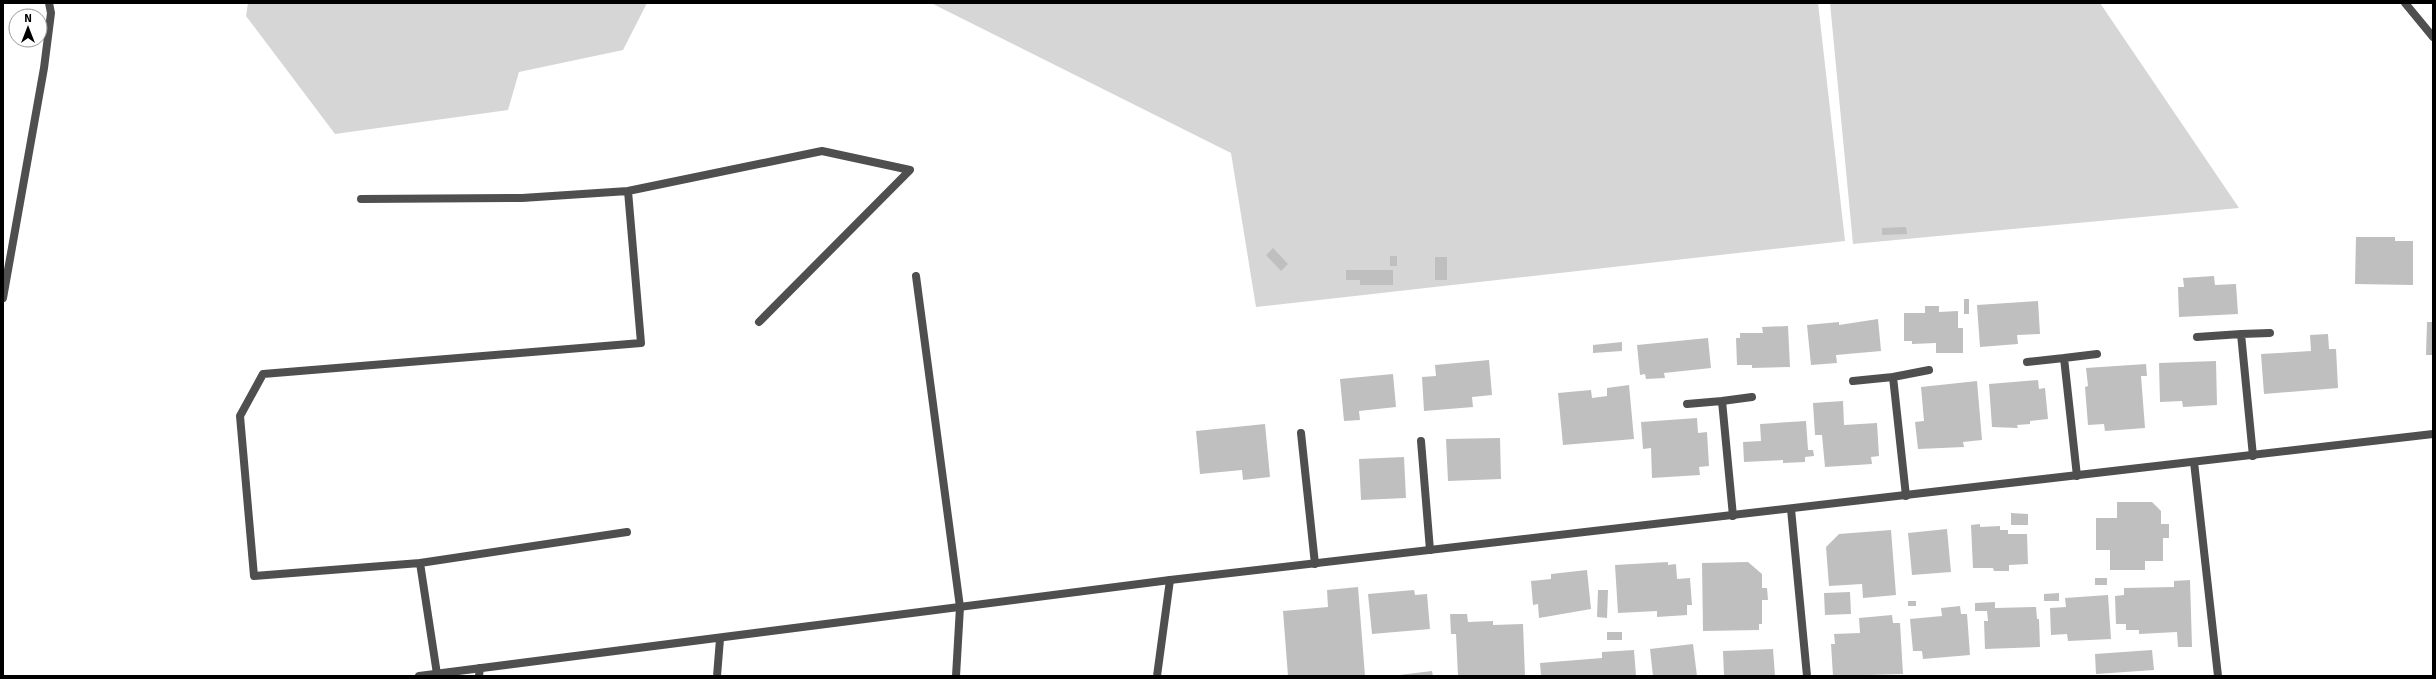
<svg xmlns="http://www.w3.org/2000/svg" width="2436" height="679" font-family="Signika,sans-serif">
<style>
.green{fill:#d6d6d6}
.building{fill:#bfbfbf}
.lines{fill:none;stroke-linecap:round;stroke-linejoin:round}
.service{stroke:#4f4f4f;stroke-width:8}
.minor{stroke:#4f4f4f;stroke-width:8}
.tertiary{stroke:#4f4f4f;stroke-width:8}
</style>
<rect width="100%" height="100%" fill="#fff"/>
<path class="green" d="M248,3H647L623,50L519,72L508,110L335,134L246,16Z
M931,3H1818L1845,241L1256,307L1231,153Z
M1830,3H2100L2239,208L1853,244Z"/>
<path class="building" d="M1906,227L1907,234L1882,235V228Z
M2356,237H2395V241H2413V285L2355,284Z
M1273,248L1288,264L1281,271L1266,255Z
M1390,256H1397V266H1390Z
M1435,257H1447V280H1435Z
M1346,270H1393V285H1360V280H1346Z
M2214,276L2215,285L2236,284L2238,314L2179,317L2178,287H2184L2183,278Z
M1964,299H1969V314H1964Z
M2038,301L2040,334L2017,335L2018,344L1980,347L1977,305Z
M1925,306H1939V312L1958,311V328H1963V353H1936V343L1912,344V341H1904V313H1925Z
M1878,319L1881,351L1836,355L1837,363L1811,365L1807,325L1839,322V325Z
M2427,322H2433V355H2426Z
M1788,326L1790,367L1752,368V365H1737L1736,338H1740V333H1763L1762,327Z
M2328,334L2329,349H2336L2338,388L2264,394L2261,354L2311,351L2310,335Z
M1708,338L1711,368L1664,373L1665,378L1646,379L1645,374L1640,375L1637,345Z
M1622,342V351L1593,353V345Z
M1489,360L1492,395L1472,397L1473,407L1424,411L1422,377L1436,376L1435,365Z
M2216,361L2217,405L2183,407L2182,401L2160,402L2159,363Z
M2146,364L2147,376H2141L2145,428L2105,431L2104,424L2088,425L2085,387L2088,386L2086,368Z
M1393,374L1396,407L1359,411L1360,420L1344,421L1340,379Z
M2038,380L2039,389L2045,388L2048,419L2030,421V424L2017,425L2018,428L1992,427L1989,384Z
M1977,381L1982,440L1963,442L1964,447L1918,449L1915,422L1924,421L1921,387Z
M1629,385L1634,439L1563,445L1558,393L1591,390L1592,398L1607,396V388Z
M1843,401L1844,425L1877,423L1879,456L1871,457L1872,464L1825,467L1822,435H1815L1813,403Z
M1697,418L1698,433L1707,432L1709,466L1699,467L1700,475L1652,478L1651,448L1643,449L1641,422Z
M1806,421L1808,450H1813L1814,456L1805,457V462L1783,463V460L1744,462L1743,442L1761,441L1760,424Z
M1265,424L1270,477L1243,480L1242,470L1200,474L1196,431Z
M1500,438L1501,479L1448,481L1446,439Z
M1404,457L1406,498L1361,500L1359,459Z
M2117,502H2152L2161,511V524H2169V538H2163V561H2145V570H2110V550H2096V518H2117Z
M2011,513L2028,514V525H2011Z
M1980,524V527L2000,526V530H2008V534H2027L2028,564L2009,565V571H1994L1993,568H1973L1971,525Z
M1947,529L1951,572L1912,575L1908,533Z
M1891,530L1896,595L1863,598L1862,584L1829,586L1826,547L1839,534Z
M1668,562V565L1676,564L1677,579L1690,578L1692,605H1687V615L1657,617V611L1618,613L1615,565Z
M1748,562L1762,574V588H1767L1768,600H1762V624H1759V630L1703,631L1702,563Z
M1587,570L1591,609L1539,618L1538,604L1533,605L1531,581L1551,579V574Z
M2095,578H2107V585H2095Z
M2190,580L2192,647H2178L2177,632L2139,634V630H2126V624H2116L2115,596L2124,595V588L2174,587V581Z
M1358,587L1365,676H1288L1283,611L1328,607L1327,590Z
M1414,590L1415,595L1427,594L1430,629L1372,634L1368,594Z
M1598,590H1608L1607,618L1597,617Z
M1850,592L1851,614L1825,615L1824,593Z
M2059,593V601H2044V594Z
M2108,595L2111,639L2068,641L2067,634L2051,635L2050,608L2066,607L2065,598Z
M1908,601H1916V606H1908Z
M1995,602V608L2036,607L2037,619H2039L2040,647L1985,649L1984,621H1988L1987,611H1975V603Z
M1960,606L1961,614H1967L1970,655L1923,659L1922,651H1913L1910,619L1942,616L1941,608Z
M1450,614H1467L1468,622L1493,621V625L1523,624L1525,676H1458L1456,634H1451Z
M1892,615L1893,623H1900L1903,674L1833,676L1831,644H1835L1834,634L1860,633L1859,618Z
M1607,632H1622V640H1607Z
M1693,644L1697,676H1653L1650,649Z
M1773,649L1775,676H1724L1723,651Z
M1634,650L1636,676H1541L1540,663L1602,658V652Z
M2152,650L2154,670L2096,674L2095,654Z
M1432,671L1433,676H1399V675Z"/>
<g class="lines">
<path class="service" d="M2241,334L2270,333
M2197,337L2241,334L2253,456
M2027,362L2064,358
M1853,381L1893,377
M1687,404L1722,401
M1301,433L1315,564
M1421,441L1430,550
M2077,476L2064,358L2097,354
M1906,496L1893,377L1929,370
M1733,516L1722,401L1752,397"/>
<path class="minor" d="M2405,3L2433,37
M361,199L522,198L628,191L822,151L910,170L759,322
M916,276L960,607L956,676
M2194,462L2218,676
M1791,509L1807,676
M420,563L627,532
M437,674L420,563L254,576L240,416L263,374L641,343L628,191
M479,676L480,668
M717,676L720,639
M1157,676L1170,580"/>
<path class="tertiary" d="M3,298L44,68L51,13L49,3
M419,676L1170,580L2433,434"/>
</g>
<rect width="2436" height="679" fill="none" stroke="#000000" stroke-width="8"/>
<g transform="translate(28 28)"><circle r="19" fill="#ffffff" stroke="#999999"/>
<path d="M0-3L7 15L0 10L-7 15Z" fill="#000000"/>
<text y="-6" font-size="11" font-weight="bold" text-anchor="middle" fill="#000000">N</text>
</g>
</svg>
